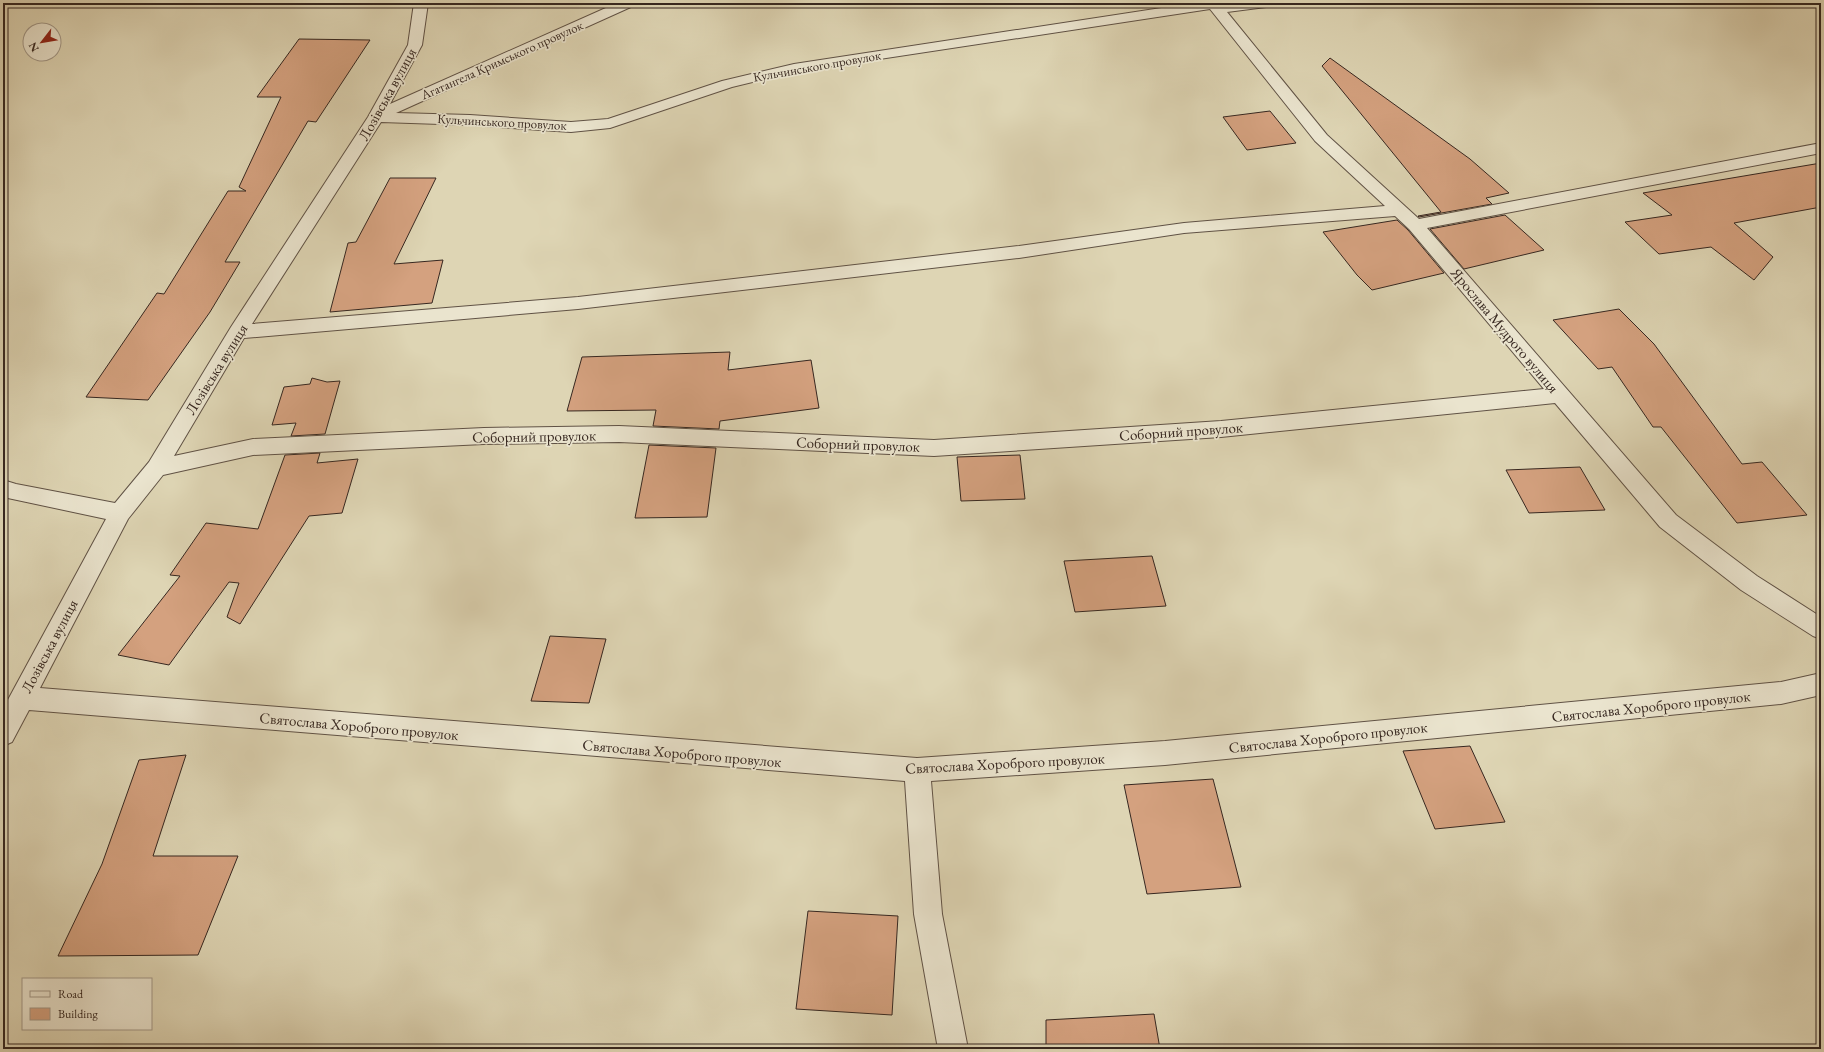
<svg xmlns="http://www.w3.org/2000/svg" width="1824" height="1052" font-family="'EB Garamond',serif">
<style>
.building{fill:#d4a17f;stroke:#362720}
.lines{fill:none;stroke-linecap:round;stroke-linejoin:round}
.minor-casing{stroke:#605245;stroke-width:2}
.minor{fill:#eae4ce;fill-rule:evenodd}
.labels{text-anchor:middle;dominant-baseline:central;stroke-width:3.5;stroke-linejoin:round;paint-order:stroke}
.far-street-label{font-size:13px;fill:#362720;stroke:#eae4ce}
.street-label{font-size:15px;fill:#362720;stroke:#eae4ce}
</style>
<rect width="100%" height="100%" fill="#ded5b4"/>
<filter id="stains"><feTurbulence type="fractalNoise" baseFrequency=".005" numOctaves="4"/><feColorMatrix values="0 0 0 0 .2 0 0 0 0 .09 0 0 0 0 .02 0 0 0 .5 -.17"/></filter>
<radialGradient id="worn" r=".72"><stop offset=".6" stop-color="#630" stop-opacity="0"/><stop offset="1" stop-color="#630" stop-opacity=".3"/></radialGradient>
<path class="building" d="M299,39L370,40L316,122L308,121L225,262H240L210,312L148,400L86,397L157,293L164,294L228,191H246L239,187L281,97H257Z
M1330,58L1470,159L1509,193L1486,198L1492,204L1419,217L1418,216L1441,212L1322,66Z
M1270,111L1296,143L1247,150L1223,117Z
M1821,163V207L1734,223L1773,257L1754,280L1711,247L1659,254L1625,222L1672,215L1643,193Z
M390,178H436L394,264L443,260L432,303L330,312L348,243L356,242Z
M1505,215L1544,250L1464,269L1430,229Z
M1397,220L1408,230L1444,273L1372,290L1357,275L1323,232Z
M1619,309L1654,344L1742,464L1762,462L1807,515L1737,523L1661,427H1653L1612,367L1598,369L1553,320Z
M730,352L728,370L811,360L819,408L720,421L719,429L653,426L656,410L567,411L582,357Z
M312,378L327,382L340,381L325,434L291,436L296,423L272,425L284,387L310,384Z
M649,445L716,448L707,517L635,518Z
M320,453L317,463L358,459L342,513L309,516L240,624L227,617L239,583L229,582L169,665L118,655L180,576L170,575L206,523L258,529L285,455Z
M1020,455L1025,499L961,501L957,457Z
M1580,467L1605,510L1529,513L1506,470Z
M1152,556L1166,606L1075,612L1064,561Z
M550,636L606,639L589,703L531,701Z
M1470,746L1505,822L1435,829L1403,751Z
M186,755L153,856H238L198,955L58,956L102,864L139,760Z
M1213,779L1241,887L1147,894L1124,785Z
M808,911L898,916L892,1015L796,1009Z
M1154,1014L1160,1049H1046V1020Z"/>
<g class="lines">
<g class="minor-casing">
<path id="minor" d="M414,3H428L422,45L390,104L617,3H635L633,6L396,113L470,115L571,122L608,119L722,81L794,64L1194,3H1220L1221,5L1273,3L1271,6L1266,7L1227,12L1327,135L1419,219L1821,143V153L1427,228L1676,515L1757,576L1821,617V639L1813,636L1741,590L1660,527L1555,403L1221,437L934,456L619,442L484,444L253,455L163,475L128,519L40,688L917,758L1165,741L1781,682L1821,673V695L1781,704L1165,765L931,781L942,914L968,1049H938L914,914L905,781L29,710L12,742L3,746V709L106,519L3,497V480L16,484L115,503L149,462L231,327L368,117L408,45ZM1210,9L1315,141L1385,206L1184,223L1019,246L578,297L252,324L381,122L470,125L571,132L610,128L732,87L794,72ZM1395,216L1409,229L1544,389L1221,421L934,440L619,426L484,428L253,439L174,456L244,338L578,309L1019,258L1184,233Z"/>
</g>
<use href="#minor" class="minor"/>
</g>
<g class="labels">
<g class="far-street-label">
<text transform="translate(502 60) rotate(-24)">Агатангела Кримського провулок</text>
<text transform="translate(817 66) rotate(-10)">Кульчинського провулок</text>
<text transform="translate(502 122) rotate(3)">Кульчинського провулок</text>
</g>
<g class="street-label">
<text transform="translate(387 94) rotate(-61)">Лозівська вулиця</text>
<text transform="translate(1505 330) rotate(50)">Ярослава Мудрого вулиця</text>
<text transform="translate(216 369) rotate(-58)">Лозівська вулиця</text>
<text transform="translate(1181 431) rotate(-4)">Соборний провулок</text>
<text transform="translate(534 436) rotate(-1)">Соборний провулок</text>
<text transform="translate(858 444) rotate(2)">Соборний провулок</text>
<text transform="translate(49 646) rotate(-62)">Лозівська вулиця</text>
<text transform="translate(1651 706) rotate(-6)">Святослава Хороброго провулок</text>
<text transform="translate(359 726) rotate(5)">Святослава Хороброго провулок</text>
<text transform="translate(1328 737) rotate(-6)">Святослава Хороброго провулок</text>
<text transform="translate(682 753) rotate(5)">Святослава Хороброго провулок</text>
<text transform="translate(1005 763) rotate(-3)">Святослава Хороброго провулок</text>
</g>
</g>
<rect width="1824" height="1052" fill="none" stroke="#ded5b4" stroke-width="16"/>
<rect x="4" y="4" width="1816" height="1044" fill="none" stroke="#362720" stroke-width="2"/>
<rect x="8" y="8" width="1808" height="1036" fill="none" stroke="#362720"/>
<rect x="22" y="978" width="130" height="52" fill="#eae4ce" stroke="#a29888"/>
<rect x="30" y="991" width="20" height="6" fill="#eae4ce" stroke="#a29888"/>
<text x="58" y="998" font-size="12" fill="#362720">Road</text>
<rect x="30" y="1008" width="20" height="12" fill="#d4a17f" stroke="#a29888"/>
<text x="58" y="1018" font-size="12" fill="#362720">Building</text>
<g transform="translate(42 42) rotate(239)"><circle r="19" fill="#eae4ce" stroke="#a29888"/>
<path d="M0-3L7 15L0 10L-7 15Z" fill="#8f2418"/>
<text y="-6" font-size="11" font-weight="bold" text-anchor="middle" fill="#362720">N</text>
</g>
<rect width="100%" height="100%" filter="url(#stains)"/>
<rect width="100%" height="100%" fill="url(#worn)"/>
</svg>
